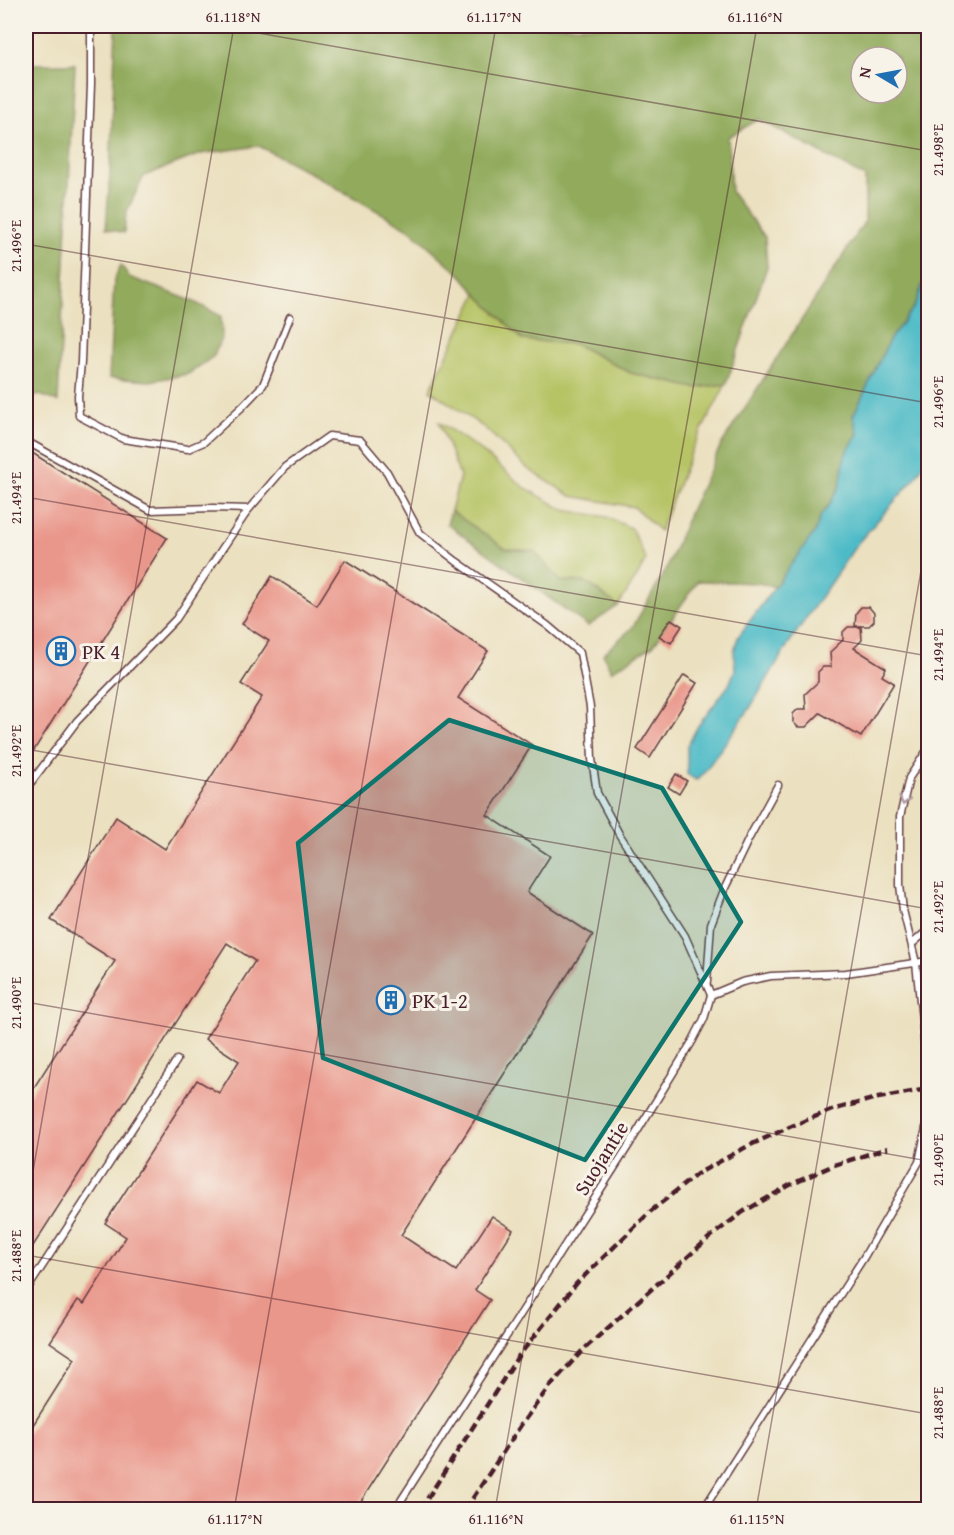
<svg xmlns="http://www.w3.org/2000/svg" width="954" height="1535" font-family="'Gentium Book Plus',serif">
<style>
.green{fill:#b7c466;stroke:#807248;stroke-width:1.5}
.forest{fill:#91aa5b;stroke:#6e6443;stroke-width:1.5;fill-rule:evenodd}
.water{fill:#4ebbc7;stroke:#4c6d79;stroke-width:1.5}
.building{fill:#ea978b}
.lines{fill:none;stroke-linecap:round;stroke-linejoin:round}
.lane-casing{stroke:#623c41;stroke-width:9}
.lane{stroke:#fff;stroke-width:6}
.rail{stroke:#4a1f2b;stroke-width:4.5;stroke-dasharray:9 4.5;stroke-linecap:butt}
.oneway{stroke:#ae9aa0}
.marked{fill:#0f766e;fill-opacity:0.2;stroke:#0f766e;stroke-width:4.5;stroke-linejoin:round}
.ticks{fill:none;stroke:#4a1f2b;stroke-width:1.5;stroke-opacity:0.45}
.labels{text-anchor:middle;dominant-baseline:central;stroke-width:6;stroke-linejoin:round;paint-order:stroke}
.poi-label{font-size:21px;fill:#4a1f2b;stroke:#f7f3e8;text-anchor:start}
.street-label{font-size:21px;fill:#4a1f2b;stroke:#f7f3e8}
.neatline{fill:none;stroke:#4a1f2b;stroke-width:2}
.ticks-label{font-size:15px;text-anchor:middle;fill:#4a1f2b}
</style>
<rect width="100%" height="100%" fill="#f7f3e8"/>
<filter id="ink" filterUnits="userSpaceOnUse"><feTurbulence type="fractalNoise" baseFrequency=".0167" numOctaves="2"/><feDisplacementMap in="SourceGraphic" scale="12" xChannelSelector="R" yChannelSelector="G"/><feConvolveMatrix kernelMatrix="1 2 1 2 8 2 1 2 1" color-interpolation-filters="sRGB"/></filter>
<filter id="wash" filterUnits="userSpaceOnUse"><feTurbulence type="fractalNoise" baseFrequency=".008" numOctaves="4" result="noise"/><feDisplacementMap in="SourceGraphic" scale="24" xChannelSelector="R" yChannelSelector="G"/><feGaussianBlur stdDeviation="1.35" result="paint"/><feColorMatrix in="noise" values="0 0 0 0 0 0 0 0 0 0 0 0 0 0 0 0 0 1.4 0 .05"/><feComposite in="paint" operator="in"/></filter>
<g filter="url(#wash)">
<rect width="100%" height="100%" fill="#ebe0bf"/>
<path class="green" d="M477,294L523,340L575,344L631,373L695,388L726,384L693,447L660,531L634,507L571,496L528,469L486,429L430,390Z
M439,422L479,449L524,487L564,510L607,517L631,528L646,559L638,575L618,606L586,582L560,581L534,551L506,549L451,511L460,476Z"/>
<path class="forest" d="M116,26H911L915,27L928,65V272L914,307L890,339L853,416L858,434L845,455L840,486L829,505L821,515L815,532L776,587L758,583L698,581L653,646L611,671L603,654L632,628L665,572L691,509L721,445L865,221V177L759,119L728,137L731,192L765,237L767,267L726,384L695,388L631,373L575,344L523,340L477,294L461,275L409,229L318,177L259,146L200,154L144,176L126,213L124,233L106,228L110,174ZM861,57H897V93H861Z
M26,64H75L58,402L40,395L26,399Z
M121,265L129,277L192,301L221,316L222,336L214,356L188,374L150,381L109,378L114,280Z
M451,511L506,549L534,551L560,581L586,582L618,606L588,626L447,524Z"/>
<path class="water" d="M928,272V457L915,478L857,544L787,646L750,708L703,774L696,780L687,774V746L698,726L729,685L735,670L734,651L738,637L815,532L821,515L829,505L840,486L845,455L858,434L853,416L890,339L914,307Z"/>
<g id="blocks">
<path class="building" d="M26,449L167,538L26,763Z
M345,560L488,651L458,698L532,745L487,815L550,856L527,892L593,935L401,1235L456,1271L492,1216L513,1230L475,1290L490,1300L356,1509H26V1436L75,1359L50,1342L78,1300L84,1304L126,1237L105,1223L197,1080L219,1093L239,1061L205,1039L255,961L227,943L26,1257V1100L115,961L51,920L116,817L165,849L262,697L241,684L269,641L242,624L272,576L317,605Z
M861,607H869L874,613V621L869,626H855L856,613Z
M671,619L682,626L671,643L659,636Z
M848,627H861L862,640L854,648L886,668L882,676L894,683L861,737L820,713L806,727H798L793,722V714L798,709H806L805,694L818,682V672L823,667H831L830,652L843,640V632Z
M684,675L697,683L650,758L637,749Z
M676,774L687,781L679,794L668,787Z"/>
</g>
</g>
<g filter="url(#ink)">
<use href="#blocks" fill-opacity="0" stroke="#623c41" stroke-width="1.5"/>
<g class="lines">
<g class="lane-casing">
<path id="lane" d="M91,26V84L81,362L78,396L79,416L123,439L188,449L204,442L242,407L263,385L290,317
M26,441L150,510L212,508L249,509
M928,749L909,778L900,817V885L903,910L916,963L928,1077
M26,789L77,721L176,619L222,549L249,509L285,467L329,436L360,440L387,472L420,533L456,561L547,625L580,653L590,707L592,759L597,793L619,834L685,936L711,995
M912,944L928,930
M707,982L711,924L724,890L749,838L778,785
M26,1291L177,1060
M395,1510L629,1145L692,1042L704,1019L711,995L742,982L771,976L846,973L928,961
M703,1510L864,1257L919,1162L926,1128L928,1103"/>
</g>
<use href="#lane" class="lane"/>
<path class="rail" d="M420,1510L517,1358L577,1283L651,1211L697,1174L748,1146L794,1125L832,1110L873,1099L928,1089
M465,1510L523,1422L549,1387L582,1351L710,1237L743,1212L790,1185L834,1165L888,1148"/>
</g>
<defs><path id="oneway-chevron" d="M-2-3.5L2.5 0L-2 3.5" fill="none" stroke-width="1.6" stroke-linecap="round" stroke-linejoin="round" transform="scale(1.5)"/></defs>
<use class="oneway" href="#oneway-chevron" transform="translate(904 801) rotate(103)"/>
</g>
<path class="marked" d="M449,720L662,788L741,922L585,1160L323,1058L298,843Z"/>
<path class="ticks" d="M218,26L928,151M26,244L928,403M26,497L928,656M26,749L928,909M26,1002L928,1161M26,1211L234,26M26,1255L928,1414M26,1507L38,1510M234,1510L496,26M495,1510L757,26M756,1510L928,531"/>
<defs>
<g id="building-ring" transform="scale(1.5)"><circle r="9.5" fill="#f7f3e8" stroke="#1f6fb2" stroke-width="1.5"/><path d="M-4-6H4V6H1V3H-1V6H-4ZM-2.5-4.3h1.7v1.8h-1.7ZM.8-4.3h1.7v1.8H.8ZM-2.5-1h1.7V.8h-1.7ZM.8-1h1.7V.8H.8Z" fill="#1f6fb2"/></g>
</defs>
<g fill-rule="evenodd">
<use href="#building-ring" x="61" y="651"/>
<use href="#building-ring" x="391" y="1000"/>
</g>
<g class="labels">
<g class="poi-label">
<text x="82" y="651">PK 4</text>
<text x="412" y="1000">PK 1-2</text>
</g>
<g class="street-label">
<text transform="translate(601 1158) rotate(-58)">Suojantie</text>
</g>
</g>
<rect width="954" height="1535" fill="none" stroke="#f7f3e8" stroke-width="66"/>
<g transform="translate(879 75) rotate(280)"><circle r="28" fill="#f7f3e8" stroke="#b29e9c" stroke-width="1.5"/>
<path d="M0-4.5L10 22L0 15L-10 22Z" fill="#1f6fb2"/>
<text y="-9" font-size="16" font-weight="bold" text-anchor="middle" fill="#4a1f2b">N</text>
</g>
<rect x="33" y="33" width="888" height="1469" class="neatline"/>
<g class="ticks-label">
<text x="233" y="22">61.118°N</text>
<text x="494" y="22">61.117°N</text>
<text x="755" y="22">61.116°N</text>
<text transform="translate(938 150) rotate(-90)" y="5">21.498°E</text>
<text transform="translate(16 246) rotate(-90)" y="5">21.496°E</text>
<text transform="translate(938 402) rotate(-90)" y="5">21.496°E</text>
<text transform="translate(16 498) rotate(-90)" y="5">21.494°E</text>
<text transform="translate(938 655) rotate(-90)" y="5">21.494°E</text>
<text transform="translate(16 751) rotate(-90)" y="5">21.492°E</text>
<text transform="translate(938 907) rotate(-90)" y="5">21.492°E</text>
<text transform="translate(16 1003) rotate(-90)" y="5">21.490°E</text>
<text transform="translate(938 1160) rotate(-90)" y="5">21.490°E</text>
<text transform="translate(16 1256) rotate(-90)" y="5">21.488°E</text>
<text transform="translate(938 1413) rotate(-90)" y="5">21.488°E</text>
<text x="235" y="1524">61.117°N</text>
<text x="496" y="1524">61.116°N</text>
<text x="757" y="1524">61.115°N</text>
</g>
</svg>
